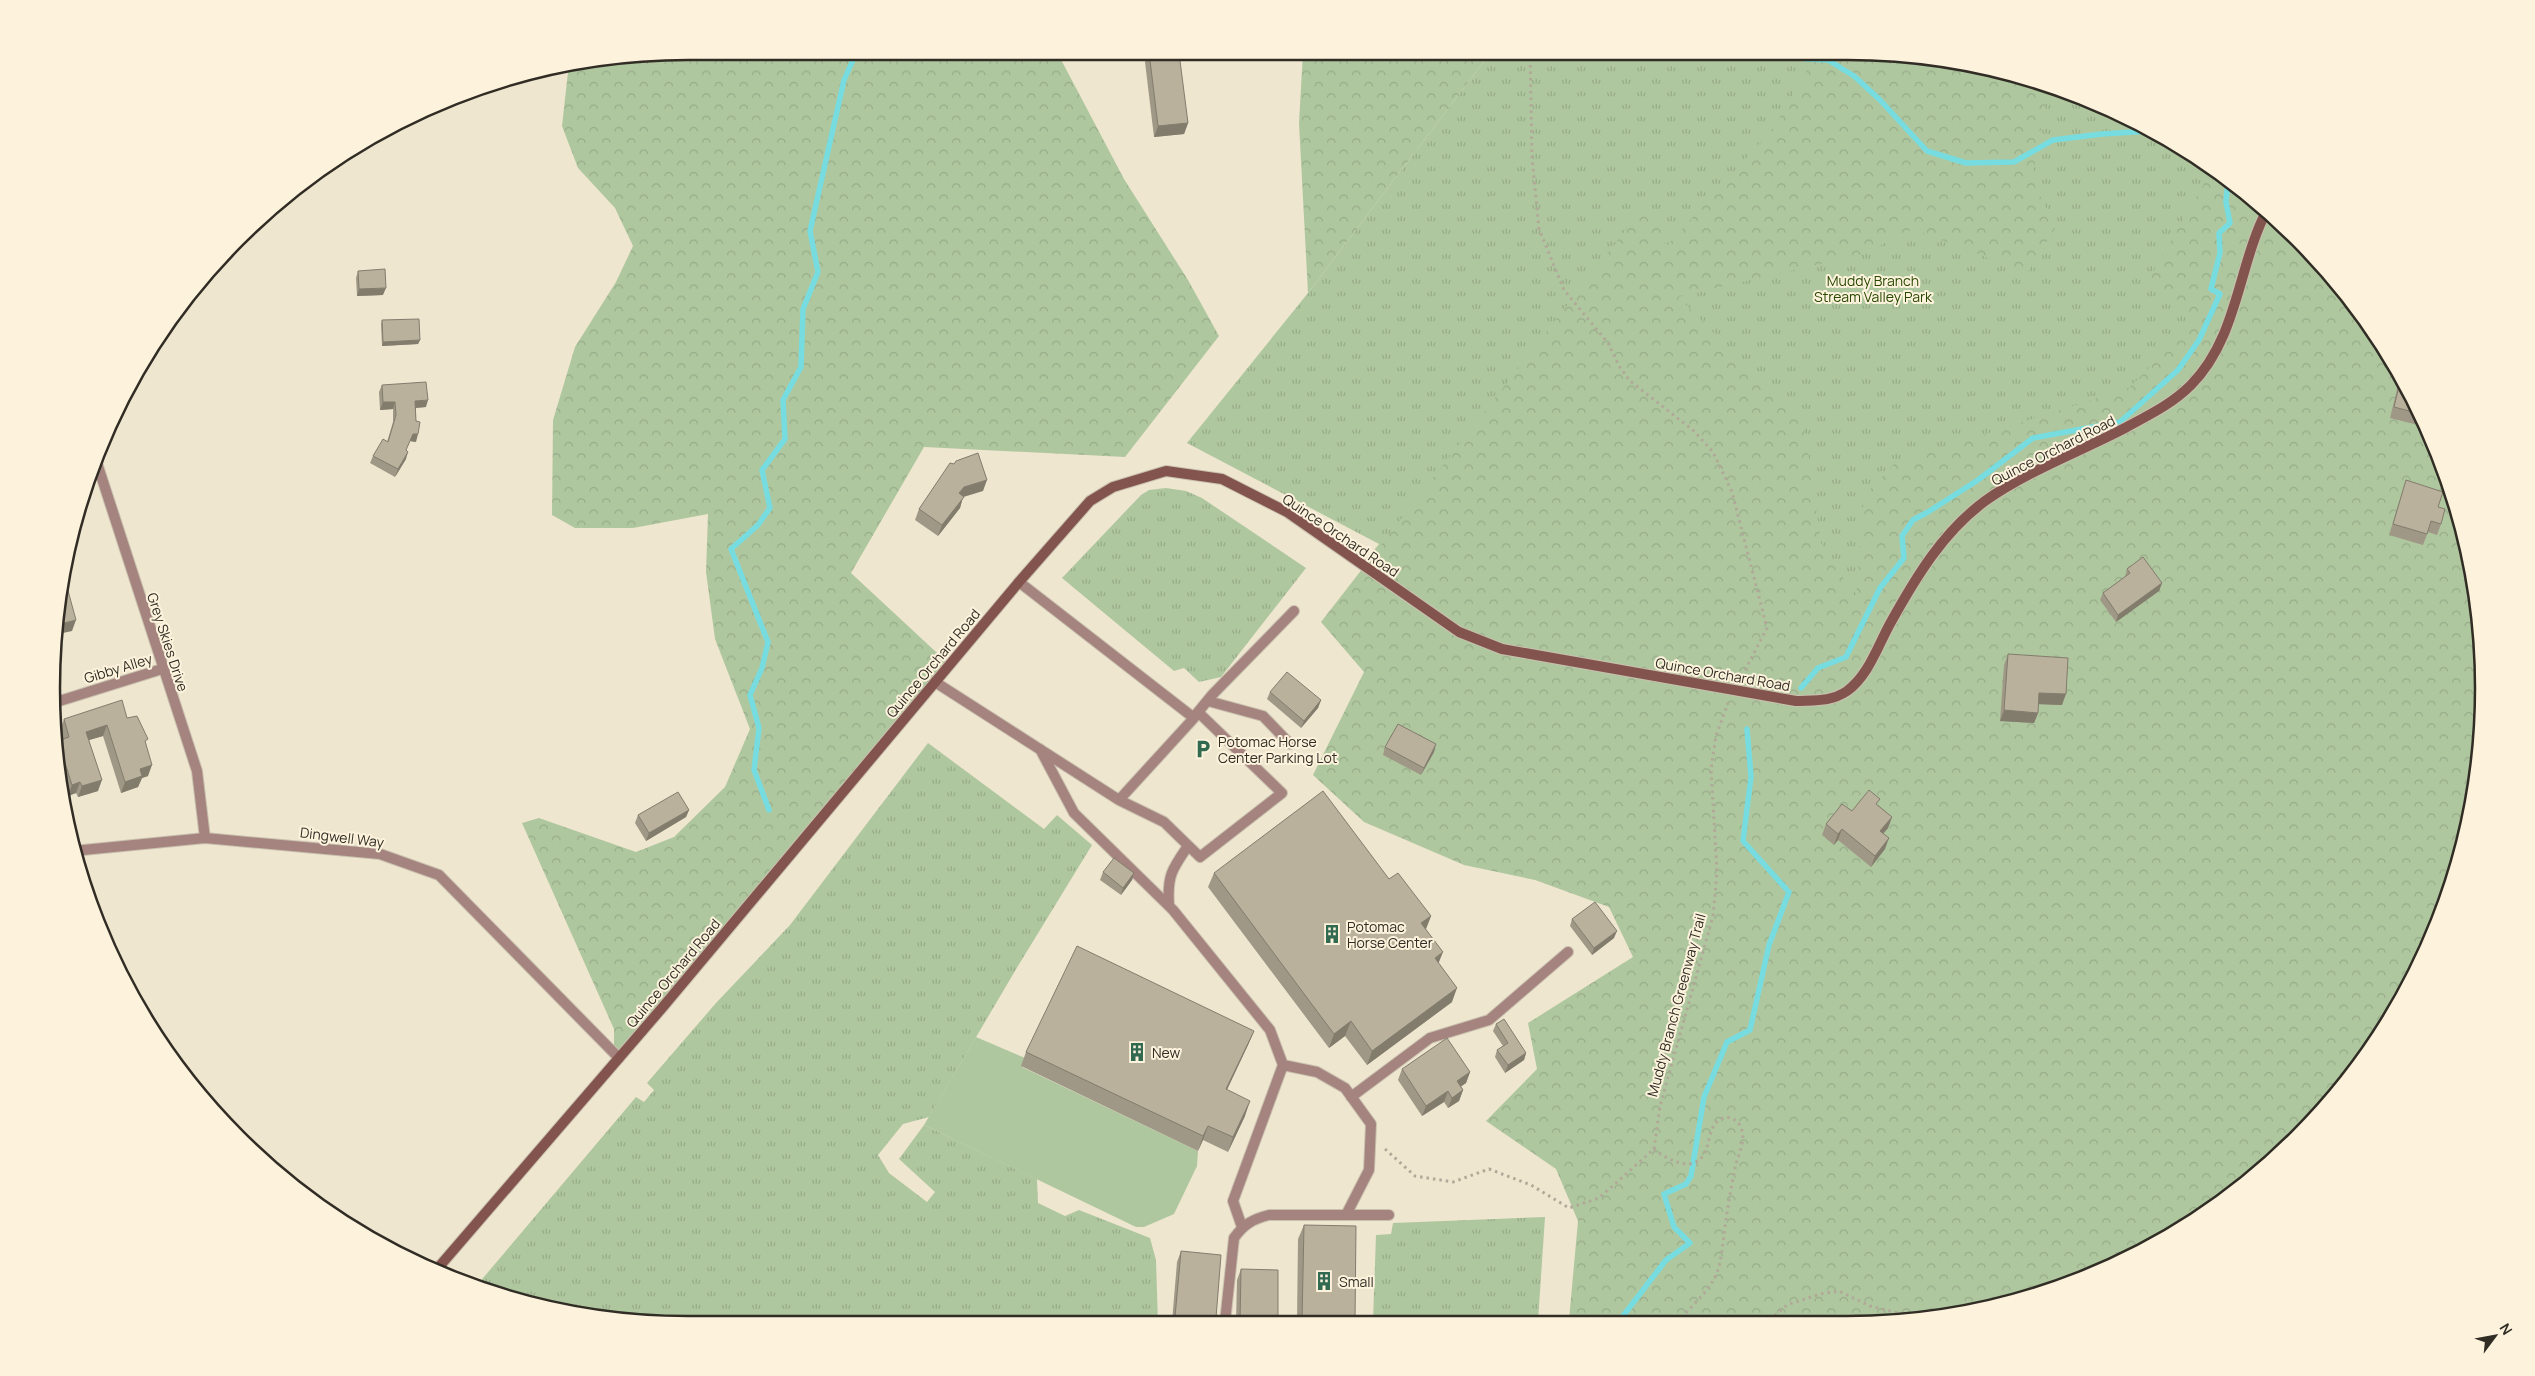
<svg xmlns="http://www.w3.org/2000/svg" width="2535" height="1376" font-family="Manrope,sans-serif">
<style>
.grass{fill:url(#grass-tufts)}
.forest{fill:url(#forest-crowns)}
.pitch{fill:#afc79f}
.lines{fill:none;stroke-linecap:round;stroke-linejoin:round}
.stream{stroke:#77dce0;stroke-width:5.5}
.lane-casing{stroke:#c9c1ae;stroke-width:12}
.street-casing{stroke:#c9c1ae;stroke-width:12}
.secondary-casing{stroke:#c9c1ae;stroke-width:12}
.path{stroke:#b0a998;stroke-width:3;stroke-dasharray:2.5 4;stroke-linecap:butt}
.lane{stroke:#a5837f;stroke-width:10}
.street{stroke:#a5837f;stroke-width:10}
.secondary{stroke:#83544e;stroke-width:10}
.wall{fill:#a09886}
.shaded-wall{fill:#827c6d}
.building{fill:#bab19c;stroke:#827c6d}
.labels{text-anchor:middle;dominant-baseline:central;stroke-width:4;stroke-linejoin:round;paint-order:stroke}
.park-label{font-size:14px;fill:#284802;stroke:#fdf3dd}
.street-label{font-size:14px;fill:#312d25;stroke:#fdf3dd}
.poi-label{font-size:14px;fill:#312d25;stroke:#fdf3dd;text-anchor:start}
.rim{fill:none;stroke:#312d25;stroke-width:2.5}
</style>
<defs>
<pattern id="grass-tufts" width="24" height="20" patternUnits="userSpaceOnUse" patternTransform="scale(1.25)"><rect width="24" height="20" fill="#afc79f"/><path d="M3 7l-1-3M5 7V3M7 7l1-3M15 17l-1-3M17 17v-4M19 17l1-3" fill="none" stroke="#97ab89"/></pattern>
<pattern id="forest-crowns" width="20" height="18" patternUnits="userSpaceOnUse" patternTransform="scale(1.25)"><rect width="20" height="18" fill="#afc79f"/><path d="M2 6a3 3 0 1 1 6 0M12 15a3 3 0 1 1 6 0" fill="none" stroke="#97ab89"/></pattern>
</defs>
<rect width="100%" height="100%" fill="#efe6d0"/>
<path class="grass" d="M1491,52L1888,53L2012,73L2165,136L2262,205L2225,310L1857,670L1417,599L1367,559L1379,544L1187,443L1308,293Z
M1166,488L1186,491L1202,498L1306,568L1221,677L1199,682L1184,668L1174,671L1062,578L1141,495L1149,490Z
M928,743L1044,829L1057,815L1092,845L1015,971L929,1117L903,1124L878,1155L889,1173L927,1202L935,1192L899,1159L924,1125L1037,1179L1038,1203L1065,1216L1079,1210L1150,1238L1156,1260L1158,1322L647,1323L523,1303L478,1284L636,1097L644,1102L654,1090L647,1083L716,1003L790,925Z
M1545,1217L1538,1321H1373L1376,1235L1391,1234L1393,1223Z"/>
<path class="forest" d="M688,51L1057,52L1124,179L1188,280L1219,336L1125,457L924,447L851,573L950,665L614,1064V1029L522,823L539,818L636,852L674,837L725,787L750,729L715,639L706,572L708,514L633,528H575L552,515L553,420L575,347L616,282L633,246L615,208L578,168L562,126L569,63Z
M1303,52H1491L1308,293L1299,123Z
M1817,53H1888L2012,73L2048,88L2032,180L2056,227L2027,273L1913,229L1863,254L1678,297L1804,424L1821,543L1856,598L1864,496L1895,463L2129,388L2193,324L2146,284L2212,170L2267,209L2352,300L2418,406L2462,523L2482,646L2478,771L2450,892L2399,1006L2326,1108L2201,1217L2090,1276L1930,1319L1569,1320L1578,1221L1556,1169L1486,1121L1537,1069L1528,1023L1633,957L1609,907L1535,880L1464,865L1364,822L1313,775L1364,672L1321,622L1642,209L1657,222L1666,247L1774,127Z"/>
<path class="pitch" d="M976,1037L1025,1058L1022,1067L1198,1151L1197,1166L1174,1214L1144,1227H1136L924,1125Z"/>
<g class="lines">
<path class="stream" d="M1794,52L1806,59L1828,60L1854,76L1879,99L1927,151L1966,163L2014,162L2053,140L2102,134L2151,131
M1801,688L1818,668L1846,657L1880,588L1904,558L1902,536L1913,520L1928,512L1978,480L2033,438L2120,422L2178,370L2199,340L2220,294L2211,289L2220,253L2219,233L2230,223L2226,202L2228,181
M769,810L754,770L759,728L750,695L762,668L768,642L731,549L758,525L770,508L762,470L785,439L783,400L801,367L803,309L818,272L810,231L844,80L857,51
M1622,1320L1623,1316L1666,1260L1690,1243L1674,1227L1664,1194L1686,1184L1691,1176L1704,1097L1727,1042L1750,1030L1769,945L1789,892L1743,841L1751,777L1747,729"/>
<g class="lane-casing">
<path id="lane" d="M935,682L1119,800L1194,718L1019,582
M1208,701L1263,716L1290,744
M1194,717L1212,695L1294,611
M1040,749L1074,813L1173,910L1270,1030L1283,1065L1233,1201L1242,1227
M1119,800L1164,822L1200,857L1282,793L1198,712
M1169,905C1167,876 1172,869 1188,846
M1283,1065L1317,1072L1345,1088L1371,1124L1369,1170L1346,1215
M1351,1097L1430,1038L1489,1020L1568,952
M1225,1322L1234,1238C1244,1224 1253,1219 1269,1215H1389"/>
</g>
<g class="street-casing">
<path id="street" d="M95,457L197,771L205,838
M53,703L162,669
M73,851L205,838L380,854L439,875L619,1058"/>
</g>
<g class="secondary-casing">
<path id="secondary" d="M438,1268L662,1008L1019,582L1090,501L1113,487L1166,471L1222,479L1287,512L1459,632L1502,649L1796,701C1814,700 1831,702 1847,691C1869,675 1878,645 1891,622C1916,577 1943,532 1985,501C2027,471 2079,452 2125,428C2149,415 2172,404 2191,385C2238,338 2238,265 2267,210"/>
</g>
<path class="path" d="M1530,52L1532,157L1539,229L1564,290L1608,343L1619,366L1630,381L1694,431L1713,452L1732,492L1767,628L1741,678
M1385,1149L1415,1176L1453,1182L1489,1169L1531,1185L1569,1208L1599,1198L1654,1149
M1654,1149L1660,1106L1713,916L1717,872L1711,769L1716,736L1728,703
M1654,1149C1666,1159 1693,1174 1704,1154C1709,1145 1709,1134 1714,1125C1723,1112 1739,1117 1742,1131C1745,1142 1739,1153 1736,1164C1731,1187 1727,1211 1724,1235C1722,1250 1721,1266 1714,1279C1706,1294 1690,1307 1680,1320
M1770,1320L1787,1305L1820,1294L1839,1291L1870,1306L1923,1319"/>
<use href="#lane" class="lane"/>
<use href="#street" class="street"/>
<use href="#secondary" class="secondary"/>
</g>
<path class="wall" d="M1149,52H1173L1188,123L1184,134L1154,137L1145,62Z
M358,271L383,295L357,296L356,278Z
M382,320L420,340L418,344L382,346L381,324Z
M2400,378L2418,406L2426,427L2390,418L2398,385Z
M382,385L426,407L416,408V442L410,441L406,450V459L395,477L370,463L373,456L387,442L393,422V409L380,410L379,392Z
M2406,480L2438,507L2441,524L2437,535L2428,532L2423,545L2389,535Z
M983,491L963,497L960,508L938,536L915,520L919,509Z
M2127,569L2162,583L2159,591L2116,622L2100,600L2103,593L2125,577Z
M2008,654L2062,705L2038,704V713L2034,723L2000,721L2004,665Z
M1270,692L1321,700L1318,708L1301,728L1267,699Z
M127,718L146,744L148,776L142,778L138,787L121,793L103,736L89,740L98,791L78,797L76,793L68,796L59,767L55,747L58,741L63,739L60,730L64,719Z
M1385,747L1434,752L1421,775L1383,755Z
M1878,805L1892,817L1888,828L1883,834L1885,849L1871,867L1838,840L1834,845L1822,835L1826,824L1852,811Z
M689,810L686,817L646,841L635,823L638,815Z
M1103,872L1134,873L1132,880L1121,895L1100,880Z
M1214,873L1389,879L1431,916L1426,929L1452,1002L1367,1065L1345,1036L1329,1048L1208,887Z
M1572,919L1614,938L1592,955L1570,926Z
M1496,1024L1526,1053L1524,1060L1505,1073L1495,1057L1497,1050L1503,1046L1493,1031Z
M1254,1031L1248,1045L1227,1090L1245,1116L1228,1152L1203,1140L1198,1151L1021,1066L1026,1052Z
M1402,1069L1470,1072L1466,1083L1461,1086L1463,1090L1459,1101L1448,1108L1444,1102L1422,1116L1398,1080Z
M1304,1225L1355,1321H1297L1298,1239Z
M1181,1251L1214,1322H1172L1177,1262Z
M1241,1269L1278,1321L1236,1322L1237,1280Z"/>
<path class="shaded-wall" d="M1188,123L1184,134L1154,137L1158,126Z
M386,288L383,295L357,296L359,289Z
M420,340L418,344L382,346L383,342Z
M428,400L426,407L413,408L415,401Z
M383,402H395L393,409L380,410Z
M413,434H418L416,442L410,441Z
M408,452L406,459L395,477L398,469Z
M987,480L983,491L963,497L960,508L938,536L942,525L959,493L964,487Z
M2162,583L2159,591L2116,622L2118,615Z
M76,620L72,631L54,635L56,625Z
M2039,693L2066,694L2062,705L2035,704Z
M1321,700L1318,708L1301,728L1304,721Z
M2004,710L2038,713L2034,723L2000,721Z
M107,725L103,736L82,742L86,732Z
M1436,744L1434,752L1421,775L1424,768Z
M152,765L148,776L142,778L138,787L121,793L125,782L140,769Z
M102,780L98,791L78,797L82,786Z
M80,782L76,793L68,796L72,785Z
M689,810L686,817L646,841L649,833Z
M1892,817L1888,828L1876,842L1880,831Z
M1842,829L1838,840L1834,845L1838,834Z
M1889,838L1885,849L1871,867L1875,856Z
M1134,873L1132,880L1121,895L1123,888Z
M1431,916L1425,931L1421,923Z
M1617,931L1614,938L1592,955L1594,948Z
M1443,952L1437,967L1435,958Z
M1457,988L1452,1002L1367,1065L1372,1051Z
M1351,1021L1345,1036L1329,1048L1334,1034Z
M1254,1031L1248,1045L1220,1104L1226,1089Z
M1526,1053L1524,1060L1505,1073L1508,1065Z
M1470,1072L1466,1083L1453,1092L1457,1081Z
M1463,1090L1459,1101L1448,1108L1452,1098Z
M1448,1091L1444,1102L1422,1116L1426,1106Z
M1250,1101L1245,1116L1228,1152L1233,1137Z
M1208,1126L1203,1140L1198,1151L1203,1136Z
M1175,1317H1181L1179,1322H1173Z
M1210,1318H1216L1214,1322H1208Z"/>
<path class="building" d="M1149,52H1173L1174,54L1179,53L1188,123L1158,126Z
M385,269L386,288L359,289L358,271Z
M419,319L420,340L383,342L382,320Z
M2401,378L2418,406L2421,414L2394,407Z
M426,382L428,400L415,401L416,421L420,422L418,434H413L406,450L408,452L398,469L373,456L383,439L388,442L396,415L395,402H383L382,385Z
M978,453L987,480L964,487L959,493L964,497L942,525L919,509L950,463L954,464L956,461Z
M2406,480L2443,492L2438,507L2445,509L2441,524L2431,521L2427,534L2393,524Z
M2143,557L2162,583L2118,615L2103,593L2130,573L2127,569Z
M64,576L76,620L56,625Z
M2008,654L2068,658L2066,694L2039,693L2038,713L2004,710Z
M1287,672L1321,700L1304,721L1270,692Z
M122,700L127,718L137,716L148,739L145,741L152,765L140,769L142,776L125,782L107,725L86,732L102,780L82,786L80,782L72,785L58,741L69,737L64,719Z
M1398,724L1436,744L1424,768L1385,747Z
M1869,790L1880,799L1876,804L1892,817L1880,831L1889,838L1875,856L1842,829L1838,834L1826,824L1842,804L1852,811Z
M1323,791L1389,879L1398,873L1431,916L1421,923L1443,952L1435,958L1457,988L1372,1051L1351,1021L1334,1034L1214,873Z
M678,792L689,810L649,833L638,815Z
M1114,858L1134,873L1123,888L1103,872Z
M1595,902L1617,931L1594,948L1572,919Z
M1077,946L1254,1031L1226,1089L1250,1101L1233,1137L1208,1126L1203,1136L1026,1052Z
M1504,1019L1526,1053L1508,1065L1497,1050L1508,1043L1496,1024Z
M1447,1038L1470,1072L1457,1081L1463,1090L1452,1098L1448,1091L1426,1106L1402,1069Z
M1304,1225L1356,1226L1355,1321H1302Z
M1181,1251L1221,1255L1216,1318H1210L1209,1322H1181V1317H1175Z
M1241,1269L1278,1270V1321L1240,1322Z"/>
<defs>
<g id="parking-bare" transform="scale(1.5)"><path d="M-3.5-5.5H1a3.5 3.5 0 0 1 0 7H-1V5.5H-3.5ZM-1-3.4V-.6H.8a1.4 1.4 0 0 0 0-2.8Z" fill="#316951" stroke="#fdf3dd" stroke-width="2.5" paint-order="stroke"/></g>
<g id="building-bare" transform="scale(1.5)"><path d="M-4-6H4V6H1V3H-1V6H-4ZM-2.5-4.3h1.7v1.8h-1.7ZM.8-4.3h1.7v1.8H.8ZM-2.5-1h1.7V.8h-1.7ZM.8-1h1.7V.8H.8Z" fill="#316951" stroke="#fdf3dd" stroke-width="2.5" paint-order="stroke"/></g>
</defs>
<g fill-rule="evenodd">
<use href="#parking-bare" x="1203" y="749"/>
<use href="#building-bare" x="1332" y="934"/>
<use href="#building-bare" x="1137" y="1052"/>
<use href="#building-bare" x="1324" y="1281"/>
</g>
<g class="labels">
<g class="park-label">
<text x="1873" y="280">Muddy Branch<tspan x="1873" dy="16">Stream Valley Park</tspan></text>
</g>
<g class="street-label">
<text transform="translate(2053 450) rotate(-27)">Quince Orchard Road</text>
<text transform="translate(1341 535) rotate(34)">Quince Orchard Road</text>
<text transform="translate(168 642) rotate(72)">Grey Skies Drive</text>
<text transform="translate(933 663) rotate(-50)">Quince Orchard Road</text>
<text transform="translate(118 668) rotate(-17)">Gibby Alley</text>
<text transform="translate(1723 674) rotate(10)">Quince Orchard Road</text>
<text transform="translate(342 837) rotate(7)">Dingwell Way</text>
<text transform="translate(673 973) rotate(-50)">Quince Orchard Road</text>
<text transform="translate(1676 1005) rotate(-75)">Muddy Branch Greenway Trail</text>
</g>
<g class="poi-label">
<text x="1218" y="741">Potomac Horse<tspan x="1218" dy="16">Center Parking Lot</tspan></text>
<text x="1347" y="926">Potomac<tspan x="1347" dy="16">Horse Center</tspan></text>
<text x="1152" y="1052">New</text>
<text x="1339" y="1281">Small</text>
</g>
</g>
<path d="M0 0H2535V1376H0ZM688 60H1847A628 628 0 0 1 2475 688V688A628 628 0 0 1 1847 1316H688A628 628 0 0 1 60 688V688A628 628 0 0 1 688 60Z" fill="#fdf3dd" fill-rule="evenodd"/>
<path class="rim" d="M688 60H1847A628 628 0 0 1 2475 688V688A628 628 0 0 1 1847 1316H688A628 628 0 0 1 60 688V688A628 628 0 0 1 688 60Z"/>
<g transform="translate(2495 1336) rotate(58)" stroke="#fdf3dd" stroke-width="4" paint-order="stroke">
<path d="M0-4L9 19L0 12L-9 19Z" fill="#312d25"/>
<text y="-8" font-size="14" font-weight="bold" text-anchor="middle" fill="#312d25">N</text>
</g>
</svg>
